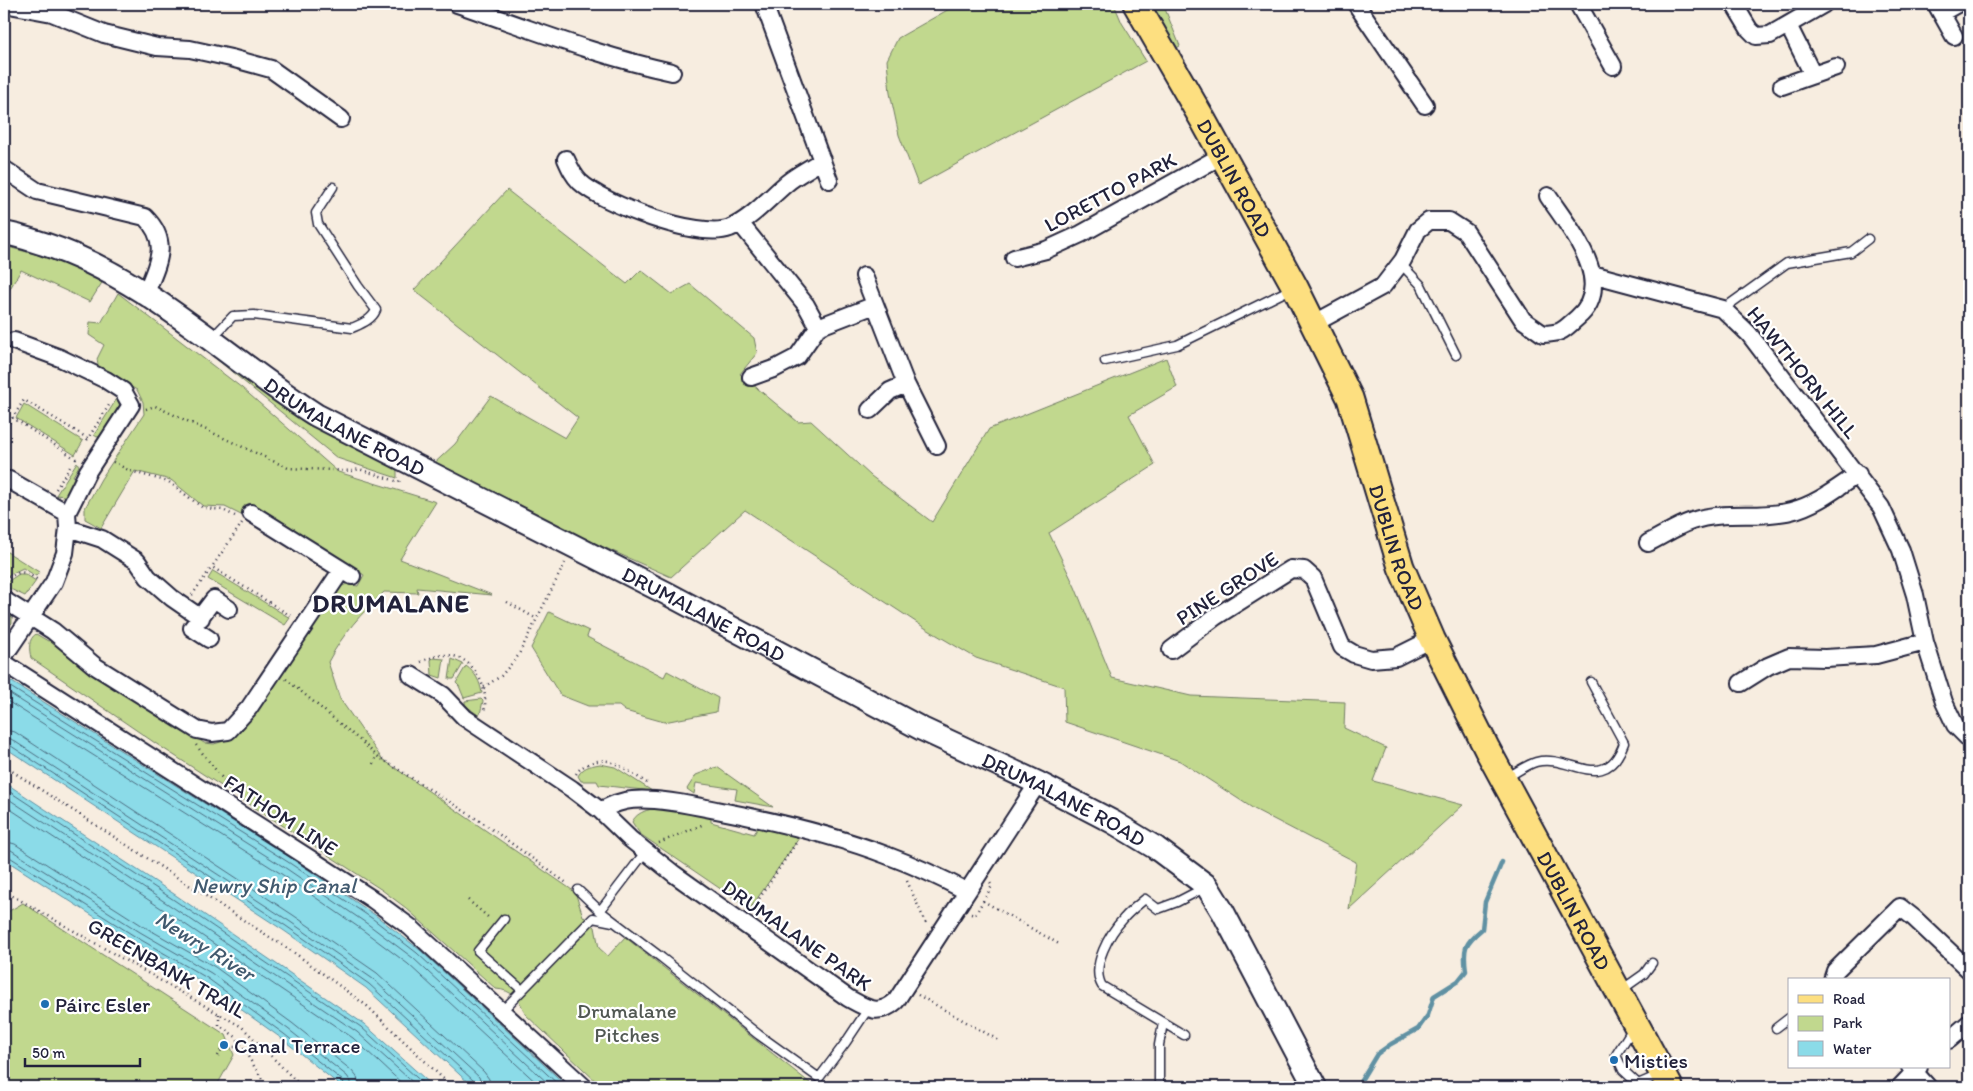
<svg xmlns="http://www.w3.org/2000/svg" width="1973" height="1091" font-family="Itim,sans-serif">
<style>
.green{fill:#c1d88e;stroke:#727d64}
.water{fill:#8bdbe8;stroke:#6191a3}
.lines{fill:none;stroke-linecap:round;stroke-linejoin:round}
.shore{stroke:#4c6c80;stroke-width:1}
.stream{stroke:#6191a3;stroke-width:4.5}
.service-casing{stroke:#22223b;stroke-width:11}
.minor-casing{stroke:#22223b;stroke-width:20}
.secondary-casing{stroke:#22223b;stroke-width:26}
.primary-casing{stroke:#22223b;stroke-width:29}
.path{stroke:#22223b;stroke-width:2.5;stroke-dasharray:1 4;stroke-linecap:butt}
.service{stroke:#fff;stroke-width:8}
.minor{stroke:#fff;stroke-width:16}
.secondary{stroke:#fff;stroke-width:22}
.primary{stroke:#fddf80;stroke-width:25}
.poi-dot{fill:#1f6fb2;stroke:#fff;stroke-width:2}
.labels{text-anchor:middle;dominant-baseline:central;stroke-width:4.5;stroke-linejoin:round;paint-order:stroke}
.street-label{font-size:21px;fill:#22223b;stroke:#fff}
.poi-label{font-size:21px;fill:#22223b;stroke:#fff;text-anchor:start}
.park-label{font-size:21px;fill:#525954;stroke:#fff}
.water-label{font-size:22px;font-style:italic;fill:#425a6f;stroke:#fff}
.district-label{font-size:26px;font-weight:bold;letter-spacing:1px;fill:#22223b;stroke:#fff}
</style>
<rect width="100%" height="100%" fill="#f7ede0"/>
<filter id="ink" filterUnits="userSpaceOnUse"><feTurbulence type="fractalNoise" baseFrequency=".02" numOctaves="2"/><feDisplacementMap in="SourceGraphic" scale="10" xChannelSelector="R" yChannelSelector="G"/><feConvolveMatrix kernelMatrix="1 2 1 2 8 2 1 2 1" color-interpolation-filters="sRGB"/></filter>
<g filter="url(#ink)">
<path class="green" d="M958,4H1114L1122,23L1146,61L918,185L899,135L890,93L887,60L898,38Z
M1149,4H1163L1180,46L1175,49Z
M507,190L627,284L641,270L672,294L690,284L754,338L757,353L740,374L798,422L811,421L871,476L932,522L989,429L1166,358L1177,387L1129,415L1155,465L1049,533L1075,587L1112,678L1191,696L1345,702L1344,728L1386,748L1373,781L1463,805L1349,909L1356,862L1254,809L1180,761L1065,722L1064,687L976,658L925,628L745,510L671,577L428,469L455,444L491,396L565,438L578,418L414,290Z
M4,246L77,265L103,281L90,302L21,270L8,292L4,290Z
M118,293L242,388L338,472L436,502L400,559L492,595L417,588L418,593L384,592C360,615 344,632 328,662L340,699L382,759L575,892L583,916L595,927L599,948L608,956L625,937L815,1087H602L525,1014C520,999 512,990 496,989L406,908L382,890L155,743L31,658C29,649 28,639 36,634L48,641L51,640L204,743L214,744L231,739L246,722L340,587L347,584L358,586L364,575L256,505L245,517L225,507L203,506L171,480L135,471L101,528L85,519V508L101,479L144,414L143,402L137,390L99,370L97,359L104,345L89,335L90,322L101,323Z
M198,344L391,462L397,471V478L337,458Z
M116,400L119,402L120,410L102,436L97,437L94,435Z
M24,404L83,441L75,455L16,418Z
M77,462L79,466L73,476L76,483L70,493L64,496L56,495Z
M4,550L39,572L36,576L23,568L4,577Z
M213,571L290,618L285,625L208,579Z
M19,574H25L36,581L25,596L4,586V584Z
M4,611L12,616V623L4,630Z
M549,612L589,631L587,637L664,677L667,671L718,698L716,712L664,722L625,711L619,706H588L560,695L531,648Z
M433,658L444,659L441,678L432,675L431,660Z
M452,659L463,664L454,679H449Z
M466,666C476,673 480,682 482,693L464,698L459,686L456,683Z
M481,699L483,701L480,714L478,715L465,705V701Z
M600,764L615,767L652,791L599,785L597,781H581L578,776C583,767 589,766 600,764Z
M717,767L773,807L735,800L737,789L696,783L694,794L687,789L696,775Z
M672,807L711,814V822L754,834L759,826L801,835L750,909L640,834L632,822C639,808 658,808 672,807Z
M23,903L226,1035L234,1055L216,1087H4V914Z"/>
<path class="water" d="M4,677L291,858L375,915L420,950L568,1087H473L366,988L283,930L4,747Z
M4,782L177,896L364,1024L434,1087H342L281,1038L204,983L134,942L4,859Z"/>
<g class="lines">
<path class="shore" d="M4,683L288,862L373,919L417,953L561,1087
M4,690L284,867L369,925L413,958L552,1087
M4,699L280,873L364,931L408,964L541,1087
M4,730L15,732L293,915L377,973L484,1072L489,1079L490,1087
M4,737L11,739L289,921L373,979L479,1077L482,1087
M4,744H8L286,926L369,984L474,1081L476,1087
M4,788L174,900L361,1027L427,1087
M4,796L171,906L357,1032L418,1087
M4,805L167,912L353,1038L406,1087
M4,841L15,844L143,926L215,967L292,1023L351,1070L357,1077L359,1087
M4,848L11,850L140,932L211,973L288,1029L347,1076L351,1082V1087
M4,855L8,856L136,937L207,978L284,1034L343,1081L345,1087"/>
<path class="stream" d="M1357,1087L1377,1054L1391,1044L1418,1029L1428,1015L1434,996L1458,981L1466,971C1463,948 1464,944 1482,929L1485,902L1502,862"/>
<g class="service-casing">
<path id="service" d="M1400,263L1421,285L1456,355
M1723,309L1787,263L1851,252L1868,239
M212,338L233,316L254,315L352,328C361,324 372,320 376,310L358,286L318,224L316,213L333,187
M1105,361L1177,345L1293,288
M1505,779C1515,773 1526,765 1536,762C1569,753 1605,796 1624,743L1591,682
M578,890L600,911L662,958L759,1035L819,1078L846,1042L868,1009
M600,911L646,851
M504,919L478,951L522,990
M1620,991L1644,974L1652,963
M502,1011L593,918L613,922
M1633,1028L1616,1055L1623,1070L1638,1084L1659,1075
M1776,1028L1789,1018
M1184,1035L1102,986C1090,966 1110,933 1124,918C1130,911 1138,905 1145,899L1158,909L1177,902L1204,888
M1159,1087V1045L1163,1023"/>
</g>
<g class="minor-casing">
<path id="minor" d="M4,4L52,13L104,34L157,47L190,49L231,58L271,69L341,119
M457,4C528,28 598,56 672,72
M764,4L829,180
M1356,4L1425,105
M1578,4L1613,66
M1734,4L1749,29L1756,36L1770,35L1824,4
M1936,4L1954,36
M1941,13L1957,4
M1788,25L1813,75
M1782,86L1836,67
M566,159C570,168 573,175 580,182C603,204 699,240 730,228C751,219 769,198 787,183C798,174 811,168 822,160
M4,169L37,191L145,217C171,243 157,264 146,293
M740,223L806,305L818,327
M1014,258L1046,250L1081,234L1223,155
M1592,274L1723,309L1749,334L1881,507L1901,550L1915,595L1925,642L1944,702L1955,725L1969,739
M864,276L906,384L937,446
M1313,324L1383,286L1403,260L1418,230L1429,221H1449L1466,232L1523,320L1543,334C1563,333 1562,331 1577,318C1618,284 1569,228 1548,196
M751,377L776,368L797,357L818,327L875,305
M870,410L890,391L906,384
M4,481L9,480L67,513
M251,513L352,576
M68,528L102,539L137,561L148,577L172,598L201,618
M1648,543C1662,536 1677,526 1692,521C1723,510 1759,519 1791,511C1816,505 1837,488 1858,474
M4,600L53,631L95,666L197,730L212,733L228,731L249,708L341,571
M209,639L192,628L214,599L229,609
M1171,650L1215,617L1291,569L1304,570L1313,578L1342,647L1354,654L1371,659L1396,657L1432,639
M4,656L54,582L65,553L68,528L67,513L88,471L131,405L123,391L106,380L60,358L14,341
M4,663L312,860L372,899L410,927L584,1087
M411,675L443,695L465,718L572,789L601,811L630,839L674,874L848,998C866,1008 878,1017 896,1001L1038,783
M1741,683L1768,666L1789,657L1825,658L1876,655L1925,642
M601,811C608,806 617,803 625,801C649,796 692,805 716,810C774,821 831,834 886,855C913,865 940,877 966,891
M1832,980L1835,971L1900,907L1914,918L1969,970
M1949,1040L1969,1023
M1910,1067L1928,1087
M1900,1087L1919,1067"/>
</g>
<g class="secondary-casing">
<g id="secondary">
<path id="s1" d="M4,233C17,235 31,240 44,244C148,278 225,357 316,415L666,593L922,729L1038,783L1113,822L1156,848L1207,886L1223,912L1315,1087"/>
</g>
</g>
<g class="primary-casing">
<g id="primary">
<path id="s2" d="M1136,4L1203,120L1295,287L1350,398L1401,567L1432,639L1487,749L1670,1087"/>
</g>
</g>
<path class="path" d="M146,409L155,406L288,468L352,471L359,469L399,482L400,479
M4,412L76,459L77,457
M4,431L24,400L89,439
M87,440L111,402
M113,462L130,471L169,482L203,508L223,510L235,516
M56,489L72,464
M242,523L212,567L291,616
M4,580C21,571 21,569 38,580
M192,595L212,567
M507,602L537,619
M421,662C428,659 436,655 444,655C473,654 490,687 484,712
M286,679L362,742L377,756L483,823L568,884
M484,687L501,676L518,656L565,563
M196,745L230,788
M373,764L377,756
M4,766L296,954L367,1006L452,1087
M576,774C582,764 597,759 608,761C617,762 639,778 647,783
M659,843L704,824
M907,881L927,926
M4,891L242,1027L302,1087
M468,900L489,918
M983,901L1059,944
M751,911L796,843
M971,914L975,915L992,886L990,883
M918,995L1000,1041
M219,1014V1025L236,1037L267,1087
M218,1056L221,1050L230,1047H243"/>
<use href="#service" class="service"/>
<use href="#minor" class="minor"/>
<use href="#secondary" class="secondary"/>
<use href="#primary" class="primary"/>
</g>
</g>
<g class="poi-dot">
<circle cx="45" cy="1004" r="5"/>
<circle cx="224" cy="1045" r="5"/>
<circle cx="1614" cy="1060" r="5"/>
</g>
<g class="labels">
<g class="street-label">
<text stroke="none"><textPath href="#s2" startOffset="200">DUBLIN ROAD</textPath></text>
<text transform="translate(1110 192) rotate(-28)">LORETTO PARK</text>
<text transform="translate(1803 372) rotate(51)">HAWTHORN HILL</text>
<text stroke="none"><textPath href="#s1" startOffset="395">DRUMALANE ROAD</textPath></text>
<text stroke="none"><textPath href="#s2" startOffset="605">DUBLIN ROAD</textPath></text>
<text transform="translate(1227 588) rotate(-33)">PINE GROVE</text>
<text stroke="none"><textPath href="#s1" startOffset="800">DRUMALANE ROAD</textPath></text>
<text stroke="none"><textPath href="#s1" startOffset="1205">DRUMALANE ROAD</textPath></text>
<text transform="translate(281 815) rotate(33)">FATHOM LINE</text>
<text stroke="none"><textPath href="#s2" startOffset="1010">DUBLIN ROAD</textPath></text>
<text transform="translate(797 935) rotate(35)">DRUMALANE PARK</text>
<text transform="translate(167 968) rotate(30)">GREENBANK TRAIL</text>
</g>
<g class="poi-label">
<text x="55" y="1004">Páirc Esler</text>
<text x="234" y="1045">Canal Terrace</text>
<text x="1624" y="1060">Misties</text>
</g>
<g class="park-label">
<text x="627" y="1010">Drumalane<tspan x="627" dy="24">Pitches</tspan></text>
</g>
<g class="water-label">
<text x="274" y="885">Newry Ship Canal</text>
<text transform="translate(205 946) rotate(32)">Newry River</text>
</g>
<g class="district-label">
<text x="391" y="603">DRUMALANE</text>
</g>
</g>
<rect width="1973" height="1091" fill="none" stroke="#fff" stroke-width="20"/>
<rect x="10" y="10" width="1953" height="1071" fill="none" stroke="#22223b" stroke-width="2" filter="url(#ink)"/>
<rect x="1788" y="978" width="162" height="90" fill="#ffffff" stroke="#a7a7b1"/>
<rect x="1798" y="995" width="25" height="8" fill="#fddf80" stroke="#a7a7b1"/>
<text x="1833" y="1004" font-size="15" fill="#22223b">Road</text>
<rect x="1798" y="1016" width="25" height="15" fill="#c1d88e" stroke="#a7a7b1"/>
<text x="1833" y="1028" font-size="15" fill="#22223b">Park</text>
<rect x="1798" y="1041" width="25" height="15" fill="#8bdbe8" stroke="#a7a7b1"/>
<text x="1833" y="1054" font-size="15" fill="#22223b">Water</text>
<path d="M25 1058v8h115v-8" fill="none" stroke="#22223b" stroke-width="2.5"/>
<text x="32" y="1058" font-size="15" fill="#22223b" stroke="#ffffff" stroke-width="4" paint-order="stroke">50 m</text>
</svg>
